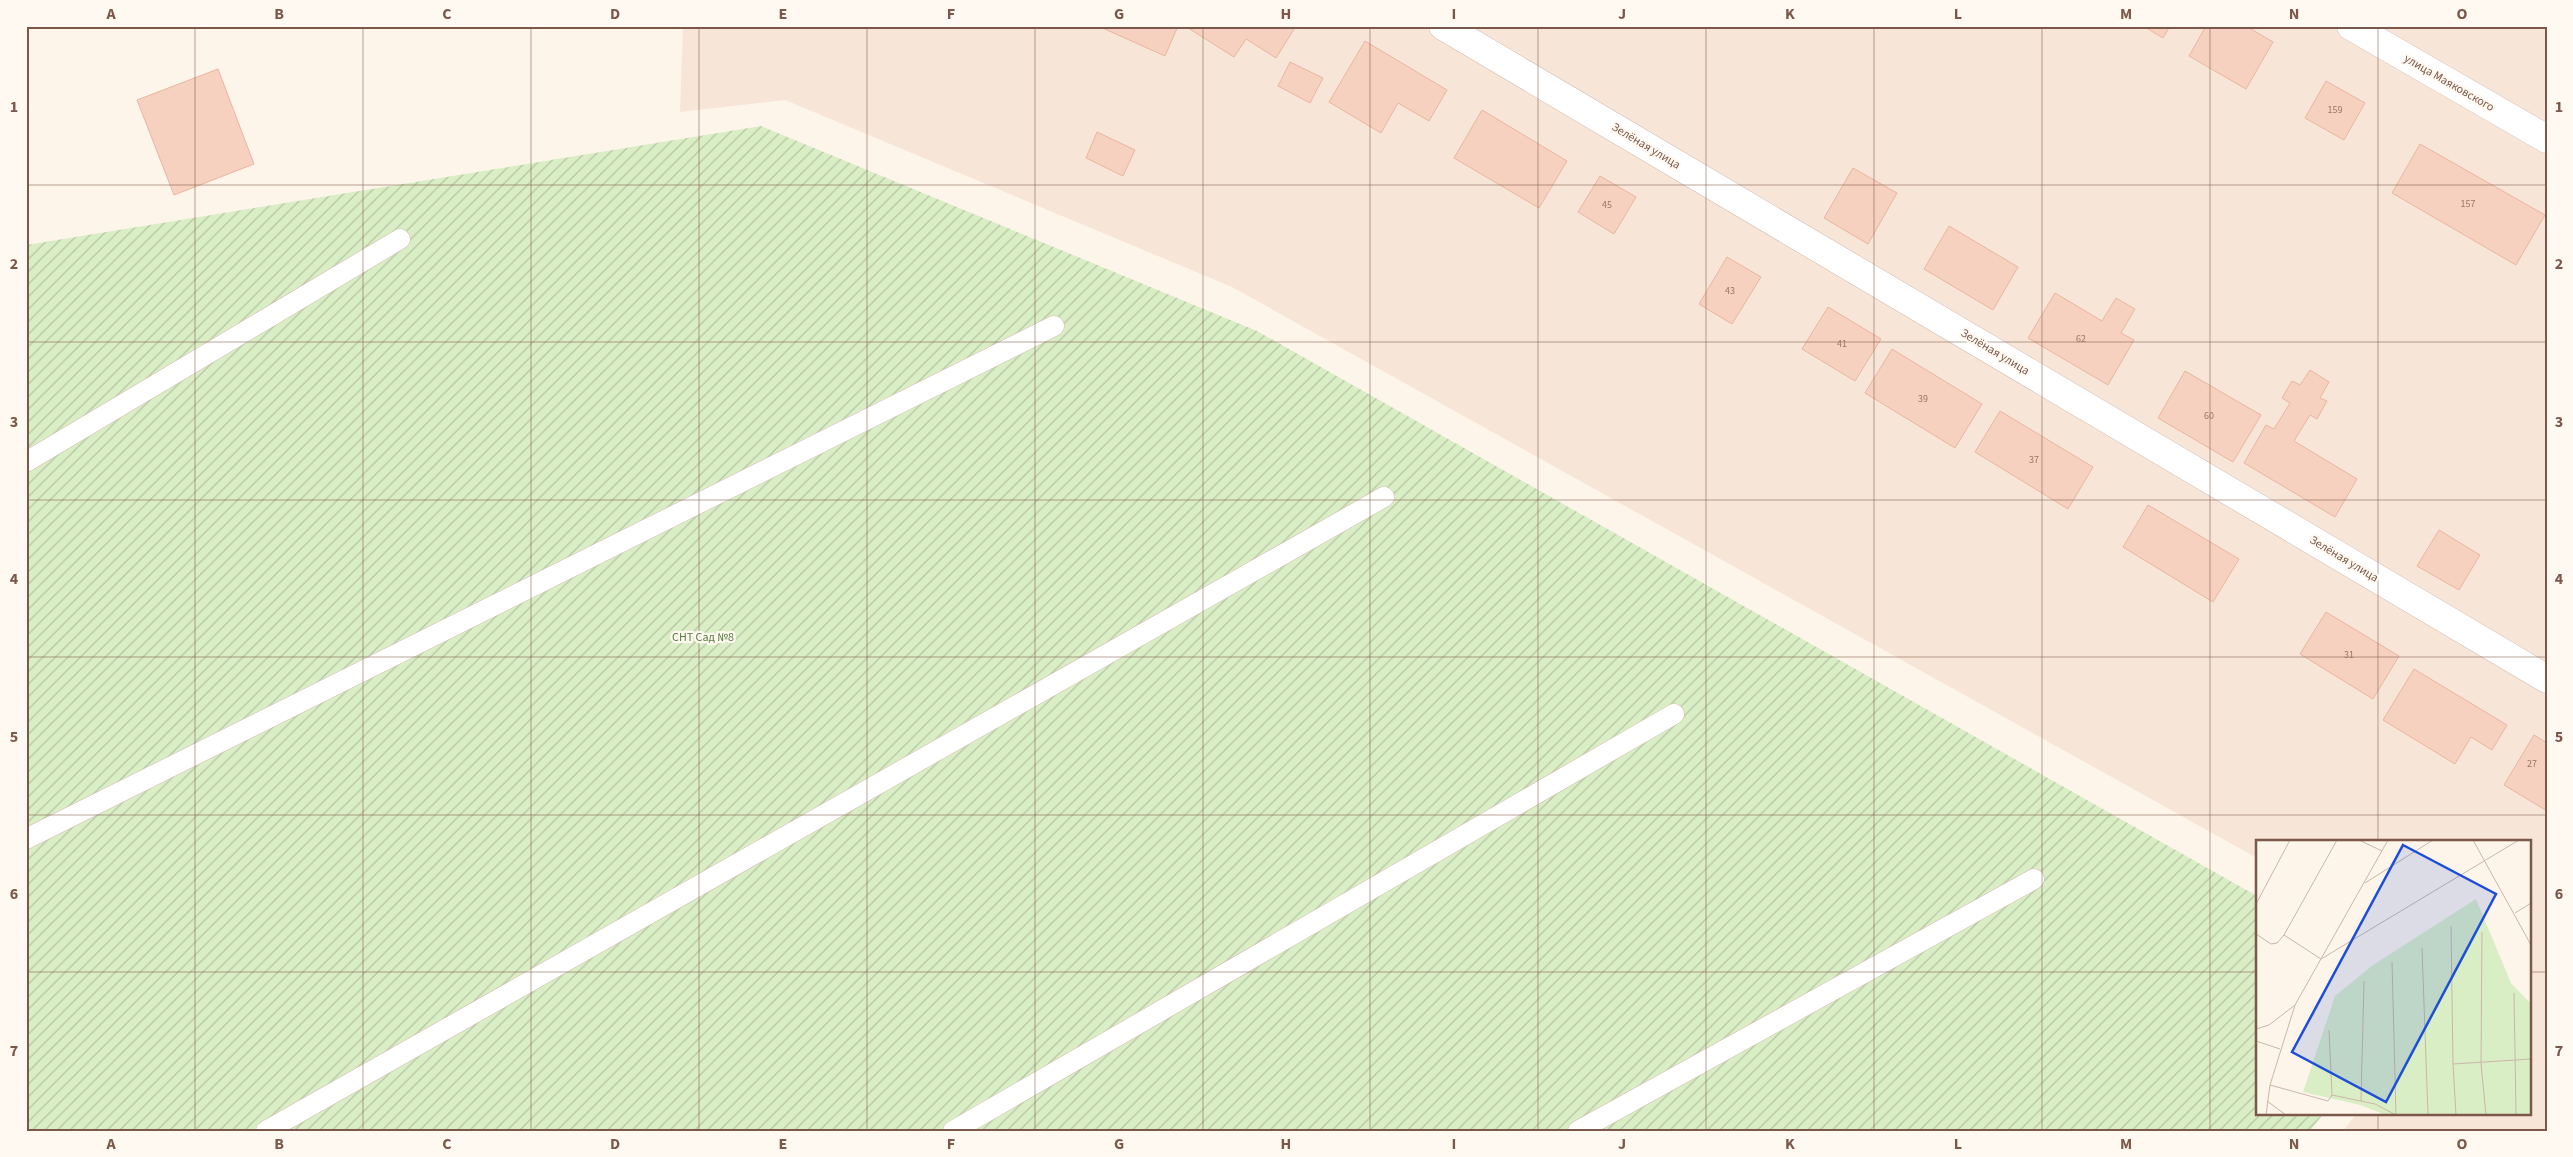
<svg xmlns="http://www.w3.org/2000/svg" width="2573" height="1157" font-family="'Source Sans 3',sans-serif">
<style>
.residential{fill:#f7e6d8}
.garden{fill:url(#garden-furrows)}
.building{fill:#f6d1bf;stroke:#eab59e}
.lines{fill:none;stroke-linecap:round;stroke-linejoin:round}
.lane-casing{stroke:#d3bbae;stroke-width:21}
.street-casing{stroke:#d3bbae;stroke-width:29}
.lane{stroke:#fff;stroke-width:20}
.street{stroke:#fff;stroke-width:28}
.grid{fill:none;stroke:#7c584a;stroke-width:1;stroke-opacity:0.55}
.labels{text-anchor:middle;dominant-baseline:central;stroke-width:4.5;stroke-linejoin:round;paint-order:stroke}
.number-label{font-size:10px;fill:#9a7667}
.street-label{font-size:12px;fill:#7c584a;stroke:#fff9f2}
.park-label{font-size:12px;fill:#567d3e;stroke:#fff9f2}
.inset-road{fill:none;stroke:#cab6aa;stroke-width:1}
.view{fill:#1d4ed8;fill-opacity:0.15;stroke:#1d4ed8;stroke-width:2.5}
.inset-edge{fill:none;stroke:#7c584a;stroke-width:2.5}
.neatline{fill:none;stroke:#7c584a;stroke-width:2}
.grid-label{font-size:16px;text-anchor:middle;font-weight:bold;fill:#7c584a}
</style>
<defs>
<pattern id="garden-furrows" width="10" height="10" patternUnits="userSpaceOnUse" patternTransform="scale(1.25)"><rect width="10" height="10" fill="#daeec6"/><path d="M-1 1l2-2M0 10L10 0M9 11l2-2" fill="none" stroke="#b6c4a3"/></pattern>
</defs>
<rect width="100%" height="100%" fill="#fef5ea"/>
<path class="residential" d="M683,26H2547V1131H2343L2357,1113H2529V841H2257V858L1232,287L785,100L680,112Z"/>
<path class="garden" d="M761,126L1257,331L2257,896V1113H2324L2310,1131H26V245Z"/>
<path class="building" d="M1098,26H1178L1165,56Z
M1185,26H1296L1276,58L1246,39L1234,57Z
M2143,26H2170L2163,38Z
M2206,26H2246L2273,42L2246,89L2189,56Z
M1365,41L1447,90L1429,121L1398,103L1381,133L1329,102Z
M1290,62L1323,78L1310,103L1278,86Z
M218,69L254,164L174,195L137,100Z
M2326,81L2365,103L2344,140L2305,118Z
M1482,110L1567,161L1539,208L1454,158Z
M1097,132L1135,150L1123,176L1086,158Z
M2420,144L2545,215L2516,265L2392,193Z
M1853,168L1897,193L1868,244L1824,218Z
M1600,176L1636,197L1614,234L1578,212Z
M1949,226L2018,267L1993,310L1924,269Z
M1727,257L1761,277L1732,324L1699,304Z
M2055,293L2102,321L2116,298L2135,309L2121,333L2134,340L2108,385L2028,338Z
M1828,307L1881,339L1855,381L1802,349Z
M1892,349L1982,404L1955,448L1865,393Z
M2310,370L2329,382L2320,398L2327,401L2317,419L2310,415L2294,441L2357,479L2335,517L2244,463L2266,425L2274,429L2290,403L2282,398L2292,381L2300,385Z
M2185,371L2261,415L2233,462L2158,418Z
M2000,411L2093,467L2068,509L1975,452Z
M2148,505L2239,559L2213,602L2123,547Z
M2439,530L2480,555L2459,590L2417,566Z
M2326,612L2399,656L2373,699L2300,654Z
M2414,669L2507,725L2492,750L2471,737L2455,764L2383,720Z
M2534,735L2547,743V811L2504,785Z"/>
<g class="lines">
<g class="lane-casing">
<path id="lane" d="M26,462L400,239
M26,839L1054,326
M266,1131L1384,497
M953,1131L1674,714
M1578,1131L2034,879"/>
</g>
<g class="street-casing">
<path id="street" d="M1443,26L2547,679
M2351,26L2547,139"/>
</g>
<use href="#lane" class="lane"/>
<use href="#street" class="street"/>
</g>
<path class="grid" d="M195,26V1131M363,26V1131M531,26V1131M699,26V1131M867,26V1131M1035,26V1131M1203,26V1131M1370,26V1131M1538,26V1131M1706,26V1131M1874,26V1131M2042,26V1131M2210,26V1131M2378,26V841M26,185H2547M26,342H2547M26,500H2547M26,657H2547M26,815H2547M26,972H2257M2529,972H2547M2378,1113V1131"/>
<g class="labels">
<g class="number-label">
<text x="2335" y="110">159</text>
<text x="2468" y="204">157</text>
<text x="1607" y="205">45</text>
<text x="1730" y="291">43</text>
<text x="2081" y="339">62</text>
<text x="1842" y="344">41</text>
<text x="1923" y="399">39</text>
<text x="2209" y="416">60</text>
<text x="2034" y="460">37</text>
<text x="2349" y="655">31</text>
<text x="2532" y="764">27</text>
</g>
<g class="street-label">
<text transform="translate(2449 83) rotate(30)">улица Маяковского</text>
<text transform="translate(1646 146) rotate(31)">Зелёная улица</text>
<text transform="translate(1995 352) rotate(31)">Зелёная улица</text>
<text transform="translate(2344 559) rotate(31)">Зелёная улица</text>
</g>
<g class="park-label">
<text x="703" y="637">СНТ Сад №8</text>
</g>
</g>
<g transform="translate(2256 840)">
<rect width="275" height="275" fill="#fef5ea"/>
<path d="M220,59L255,143L275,164V275H130L104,265L47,252L79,156L117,125Z" fill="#daeec6"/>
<path class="inset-road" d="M103,0L126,11M217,0L275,105M109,43L177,0M0,64L34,0M259,73L275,63M195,86L197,224M226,92L225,224L230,275M0,94L15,104L21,103L28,95L65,119L263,0M28,95L81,0M166,108L172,275M136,122L140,275M258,153L260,275M0,189L13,185L39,165M73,190L76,255M0,201L24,209M14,245L72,261L76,255L119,264L140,275M11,261L30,275M105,261L108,141M10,275L14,245L39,165L132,0M200,275L197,224L275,219"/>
<path class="view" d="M147,5L240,54L130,262L36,212Z"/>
<rect width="275" height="275" class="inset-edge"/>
</g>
<rect width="2573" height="1157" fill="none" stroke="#fff9f2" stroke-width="55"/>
<rect x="28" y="28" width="2518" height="1102" class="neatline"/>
<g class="grid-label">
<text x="111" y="19">A</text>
<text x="279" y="19">B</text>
<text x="447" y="19">C</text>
<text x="615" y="19">D</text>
<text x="783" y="19">E</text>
<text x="951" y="19">F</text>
<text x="1119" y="19">G</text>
<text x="1286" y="19">H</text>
<text x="1454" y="19">I</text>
<text x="1622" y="19">J</text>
<text x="1790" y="19">K</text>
<text x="1958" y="19">L</text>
<text x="2126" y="19">M</text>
<text x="2294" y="19">N</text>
<text x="2462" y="19">O</text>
<text x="14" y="112">1</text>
<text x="2559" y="112">1</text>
<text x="14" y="269">2</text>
<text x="2559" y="269">2</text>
<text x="14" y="427">3</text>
<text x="2559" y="427">3</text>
<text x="14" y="584">4</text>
<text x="2559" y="584">4</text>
<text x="14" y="742">5</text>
<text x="2559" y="742">5</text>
<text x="14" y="899">6</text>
<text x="2559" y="899">6</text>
<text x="14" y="1056">7</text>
<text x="2559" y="1056">7</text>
<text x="111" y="1149">A</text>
<text x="279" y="1149">B</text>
<text x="447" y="1149">C</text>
<text x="615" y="1149">D</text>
<text x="783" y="1149">E</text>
<text x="951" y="1149">F</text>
<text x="1119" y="1149">G</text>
<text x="1286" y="1149">H</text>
<text x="1454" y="1149">I</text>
<text x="1622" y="1149">J</text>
<text x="1790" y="1149">K</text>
<text x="1958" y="1149">L</text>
<text x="2126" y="1149">M</text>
<text x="2294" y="1149">N</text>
<text x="2462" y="1149">O</text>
</g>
</svg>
